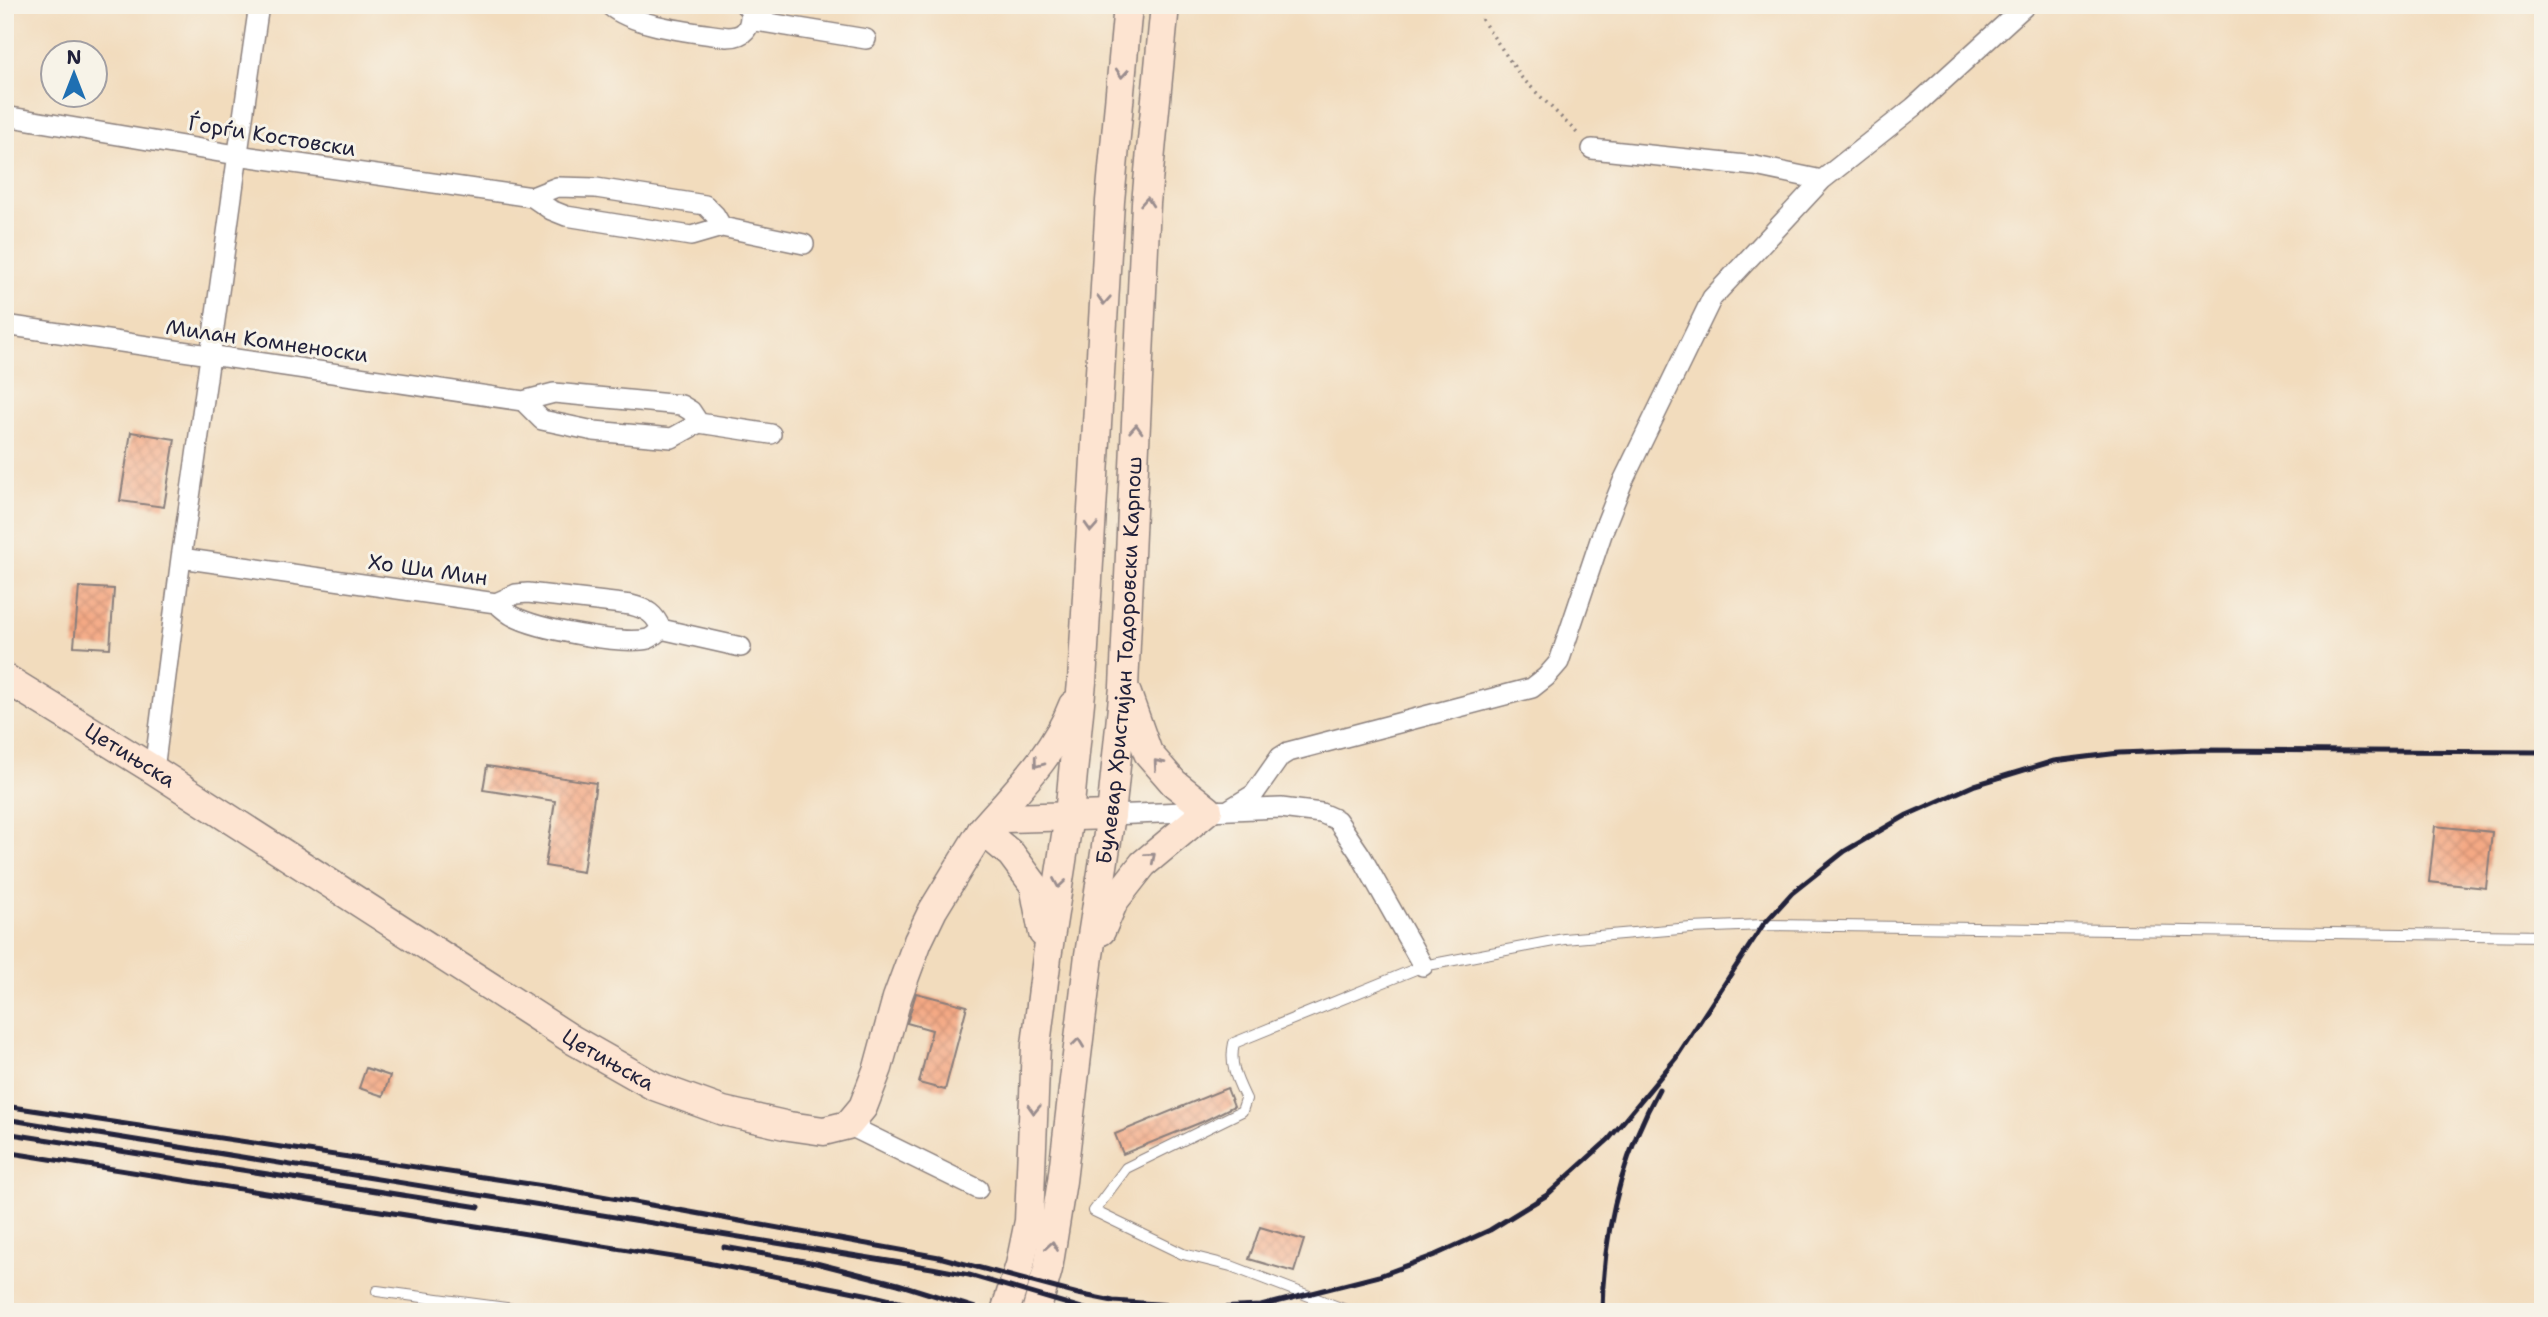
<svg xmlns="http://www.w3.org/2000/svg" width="2548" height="1317" font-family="'Shantell Sans',sans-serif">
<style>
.building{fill:url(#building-cross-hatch)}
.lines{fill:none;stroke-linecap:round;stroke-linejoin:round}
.lane-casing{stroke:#8a7f7c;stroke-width:12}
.street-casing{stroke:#8a7f7c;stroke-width:22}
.secondary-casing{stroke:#8a7f7c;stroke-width:31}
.path{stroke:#8a7f7c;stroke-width:3.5;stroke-dasharray:2 5;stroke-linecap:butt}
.lane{stroke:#fff;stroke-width:10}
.street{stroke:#fff;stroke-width:19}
.secondary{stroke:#fde4d1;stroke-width:28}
.rail{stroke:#22223b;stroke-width:5}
.oneway{stroke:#9a8d8e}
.labels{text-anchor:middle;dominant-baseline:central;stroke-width:6;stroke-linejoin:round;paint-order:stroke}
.street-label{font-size:21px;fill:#22223b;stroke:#f7f3e8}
</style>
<defs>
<pattern id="building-cross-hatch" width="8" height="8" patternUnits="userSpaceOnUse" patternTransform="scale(1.75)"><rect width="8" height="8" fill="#f4a984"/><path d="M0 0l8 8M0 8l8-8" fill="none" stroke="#d19173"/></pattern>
</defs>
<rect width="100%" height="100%" fill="#f7f3e8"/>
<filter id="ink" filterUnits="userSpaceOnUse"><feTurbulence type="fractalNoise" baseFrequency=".0143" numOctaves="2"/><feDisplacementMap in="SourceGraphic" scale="14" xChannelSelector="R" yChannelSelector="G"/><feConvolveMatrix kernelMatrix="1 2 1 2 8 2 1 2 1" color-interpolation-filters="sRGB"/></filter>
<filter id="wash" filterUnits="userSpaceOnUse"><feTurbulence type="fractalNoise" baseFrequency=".00686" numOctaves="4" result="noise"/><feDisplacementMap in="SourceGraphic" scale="28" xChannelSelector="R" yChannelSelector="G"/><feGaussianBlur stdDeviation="1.57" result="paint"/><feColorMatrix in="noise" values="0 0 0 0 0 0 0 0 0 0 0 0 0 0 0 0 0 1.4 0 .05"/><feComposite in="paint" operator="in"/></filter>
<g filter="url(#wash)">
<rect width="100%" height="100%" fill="#f2dcbd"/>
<g id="blocks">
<path class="building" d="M131,432L175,439L164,507L120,501Z
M79,587L114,589L110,648L74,646Z
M487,766L596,783L583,872L545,866L555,801L483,790Z
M2435,826L2492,832L2486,888L2429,882Z
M916,993L967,1006L945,1090L919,1083L932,1030L907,1023Z
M366,1068L390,1076L383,1096L359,1088Z
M1227,1088L1234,1106L1202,1122L1123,1154L1115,1134Z
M1260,1227L1304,1240L1294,1272L1249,1259Z"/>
</g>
</g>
<g filter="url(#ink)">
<use href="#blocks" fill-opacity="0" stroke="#8a7f7c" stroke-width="2"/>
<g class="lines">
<g class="lane-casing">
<path id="lane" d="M377,1291L536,1312
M1351,1312L1231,1266L1183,1254L1094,1211L1126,1168L1242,1111L1246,1099C1237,1080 1229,1065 1234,1043L1423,966L1564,939L1691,928L1763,925L2543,936"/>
</g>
<g class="street-casing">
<path id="street" d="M259,5C232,189 209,374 181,558L496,603C501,607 507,613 513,616C537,629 621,645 648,639C653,637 657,633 661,629
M609,5C634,27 694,32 727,37C745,37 751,28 750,10L745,5
M750,20L866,39
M5,116L237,155L532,197L551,210L566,216L691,236L722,227L804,244
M1592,149L1755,166L1822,180
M532,197L557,187L596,188L705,205L715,215L722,227
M5,325L523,401L542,420L594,431L672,438L699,423L771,434
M523,401L554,393L681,405L691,411L699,423
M496,603L516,594L528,593L631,605C647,609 655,614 661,629
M661,629L741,647
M154,770L181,558
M1228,810L1254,794L1280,757L1288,752L1532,688L1546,677L1559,662L1603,531L1623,481L1712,298L1822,180L1914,107L2026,5
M1111,815L1281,808L1321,813L1337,820L1360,854L1423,966
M848,1125L978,1189"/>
</g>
<g class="secondary-casing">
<g id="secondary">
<path id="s1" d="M5,678L154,770L573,1040L654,1086L723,1111L789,1126L824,1131L848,1125L863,1107L878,1068L897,998L918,941L933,910L982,830L1004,818L1111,815"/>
<path d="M1101,931L1114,901L1143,864L1208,810L1174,783L1148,753L1127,694"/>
<path d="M1043,933L1034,885L1011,854L982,830C1015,792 1055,753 1073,705"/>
<path d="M1005,1312L1020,1265L1029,1221L1036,1045L1047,957L1069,816L1073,773L1082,682L1110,201L1128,5"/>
<path id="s2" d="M1036,1312L1048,1269L1062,1181L1089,955L1111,815L1124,687L1146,203L1165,5"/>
</g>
</g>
<path class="path" d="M1483,5L1482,20L1522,78L1579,135"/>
<use href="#lane" class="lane"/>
<use href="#street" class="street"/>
<use href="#secondary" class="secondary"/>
<path class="rail" d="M5,1106L557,1188L939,1257L1078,1294L1113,1301L1215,1308L1261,1306L1379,1276L1435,1255L1490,1230L1547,1195L1609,1139L1676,1058L1763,925L1792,893L1845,851L1907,815L1975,785L2054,761L2119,753L2199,750L2543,752
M5,1119L932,1268L969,1275L1095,1312
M5,1133L479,1207
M5,1152L692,1260L870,1295L940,1312
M724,1247L816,1263L898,1284L988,1312
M1602,1312C1603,1233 1621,1158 1659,1089"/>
</g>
<defs><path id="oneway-chevron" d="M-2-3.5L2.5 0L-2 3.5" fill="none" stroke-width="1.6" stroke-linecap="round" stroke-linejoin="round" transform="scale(1.75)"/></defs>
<g class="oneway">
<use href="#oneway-chevron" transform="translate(1122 73) rotate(95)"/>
<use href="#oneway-chevron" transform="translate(1147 202) rotate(-86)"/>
<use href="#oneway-chevron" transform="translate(1104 300) rotate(93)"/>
<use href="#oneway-chevron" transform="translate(1136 429) rotate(-87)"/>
<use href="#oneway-chevron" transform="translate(1091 527) rotate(93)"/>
<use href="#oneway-chevron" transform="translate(1038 763) rotate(127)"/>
<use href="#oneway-chevron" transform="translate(1158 764) rotate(-131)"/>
<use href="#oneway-chevron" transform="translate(1151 857) rotate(-40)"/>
<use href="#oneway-chevron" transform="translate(1059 883) rotate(99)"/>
<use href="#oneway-chevron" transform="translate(1078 1043) rotate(-83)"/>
<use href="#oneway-chevron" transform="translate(1034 1109) rotate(92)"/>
<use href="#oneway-chevron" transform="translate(1052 1246) rotate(-81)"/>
</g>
</g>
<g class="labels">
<g class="street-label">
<text transform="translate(272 136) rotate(9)">Ѓoрѓи Костовски</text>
<text transform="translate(267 341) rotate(8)">Милан Комненоски</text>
<text transform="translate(428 570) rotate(8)">Хо Ши Мин</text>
<text stroke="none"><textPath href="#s2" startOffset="658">Булевар Христијан Тодоровски Карпош</textPath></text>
<text stroke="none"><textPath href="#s1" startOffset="147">Цетињска</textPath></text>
<text stroke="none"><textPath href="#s1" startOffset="714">Цетињска</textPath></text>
</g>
</g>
<rect width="2548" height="1317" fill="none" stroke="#f7f3e8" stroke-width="28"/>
<g transform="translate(74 74)"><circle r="33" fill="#f7f3e8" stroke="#a29fa3" stroke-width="2"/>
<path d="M0-5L12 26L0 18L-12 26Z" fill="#1f6fb2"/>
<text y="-10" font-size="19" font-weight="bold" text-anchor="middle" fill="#22223b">N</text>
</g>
</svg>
